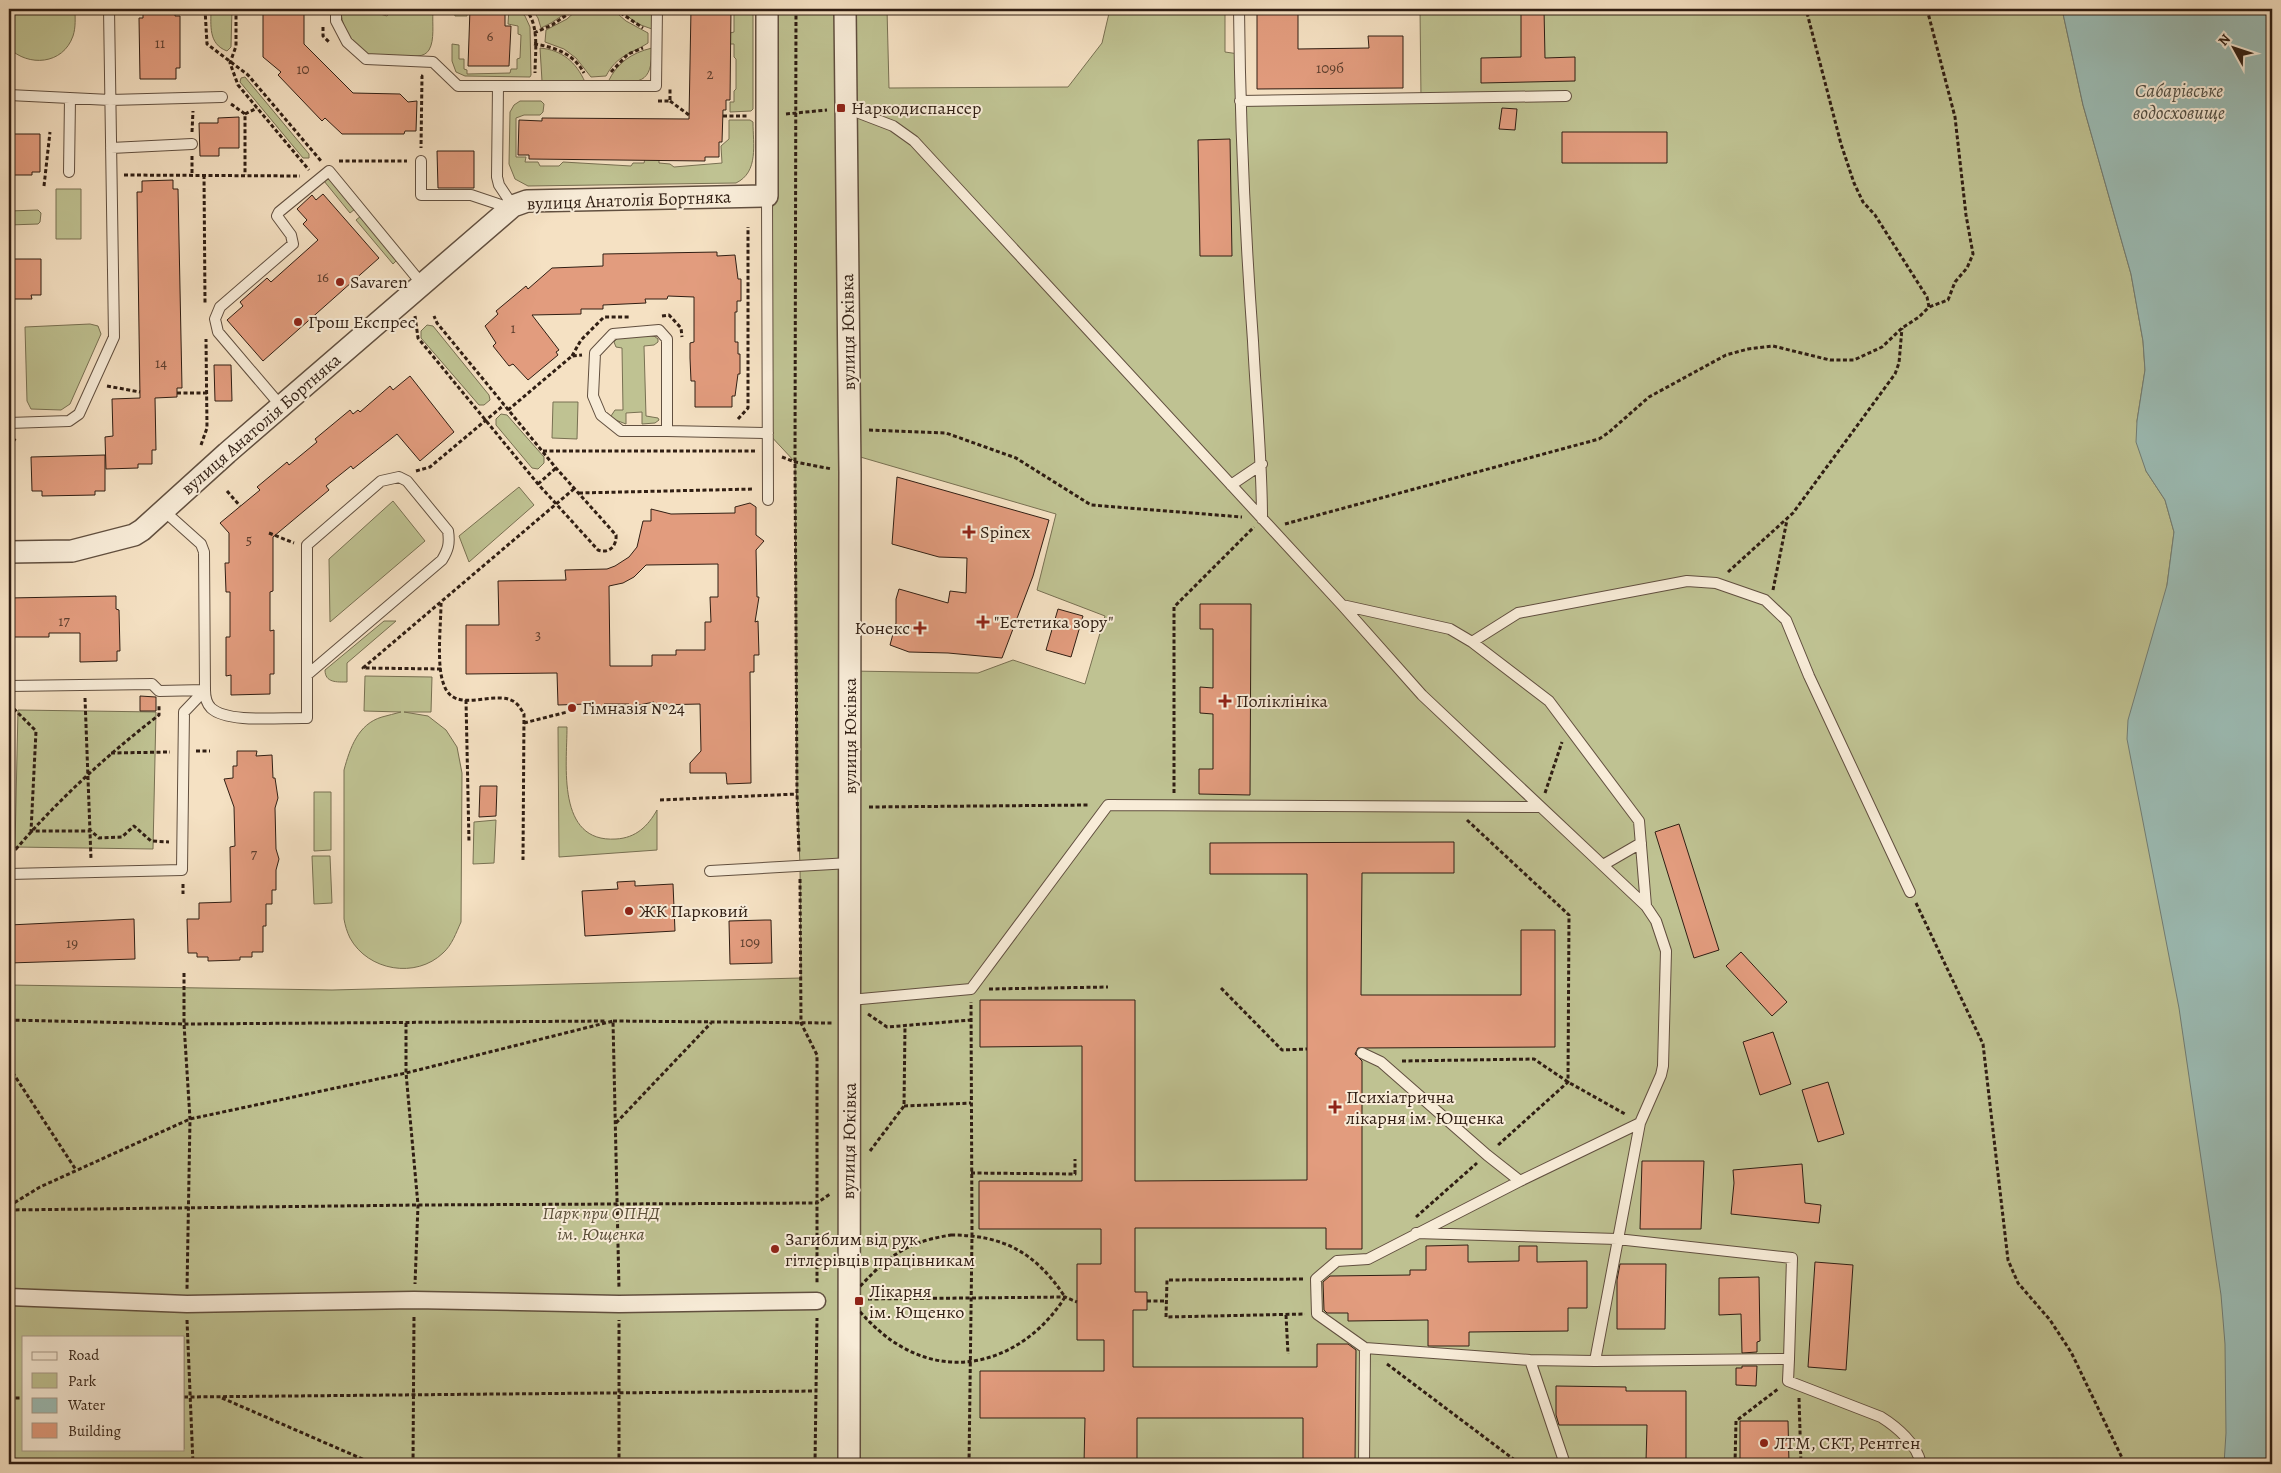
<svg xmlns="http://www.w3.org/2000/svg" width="2281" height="1473" font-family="Alegreya,serif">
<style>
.green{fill:#bfc292;stroke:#787052;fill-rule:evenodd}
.water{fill:#9cbdb6;stroke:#717d75}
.building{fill:#e29c7e;stroke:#301e13;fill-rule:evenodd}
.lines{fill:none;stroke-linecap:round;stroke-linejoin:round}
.service-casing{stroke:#614f3f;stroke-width:12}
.pedestrian-casing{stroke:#614f3f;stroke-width:19}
.minor-casing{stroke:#614f3f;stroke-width:24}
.path{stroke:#301e13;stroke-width:3;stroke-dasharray:4 2.5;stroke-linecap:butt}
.service{stroke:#f8ecd8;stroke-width:10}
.pedestrian{stroke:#f8ecd8;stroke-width:16}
.minor{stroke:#f8ecd8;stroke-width:21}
.poi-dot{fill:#8f2418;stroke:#f8ecd8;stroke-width:2}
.labels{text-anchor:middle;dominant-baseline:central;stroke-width:4;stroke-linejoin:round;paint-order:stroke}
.number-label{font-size:15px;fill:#5c3e2e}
.poi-label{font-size:18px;fill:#301e13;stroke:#f8ecd8;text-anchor:start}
.street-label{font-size:18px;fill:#301e13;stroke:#f8ecd8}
.park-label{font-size:18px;font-style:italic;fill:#5b4f39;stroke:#f8ecd8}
.water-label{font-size:19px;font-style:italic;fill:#504e44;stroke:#f8ecd8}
</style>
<rect width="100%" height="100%" fill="#f5e1c3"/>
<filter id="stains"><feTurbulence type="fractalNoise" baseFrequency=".004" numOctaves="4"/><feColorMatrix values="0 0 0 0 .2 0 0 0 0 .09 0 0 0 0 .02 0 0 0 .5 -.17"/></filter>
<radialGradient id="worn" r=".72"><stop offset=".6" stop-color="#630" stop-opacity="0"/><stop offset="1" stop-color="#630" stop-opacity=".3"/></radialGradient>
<path class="green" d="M9,9H75C75,18 76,27 73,36C63,65 28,67 9,48Z
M211,9H232L231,47L227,51C208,44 211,25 211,9Z
M341,9H378L380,14L387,16L393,9H427L428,12H433C432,23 435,40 429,50C424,58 413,56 404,56C395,56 383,58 374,56C353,52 341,27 341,9Z
M453,9H467V16H455Z
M509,9H517L525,16L530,27L531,75L530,77L465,76L456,72L452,61V44L459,45V59H464V69L467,70V74L510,73L511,69H517V59L520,58L521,35L518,34V26L508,24Z
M532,9H572L551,23L541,28L538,18Z
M578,9H612L626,21L648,33V43C631,54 617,55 606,76L591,77L576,58L564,49L545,42L546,30L567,19Z
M618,9H652V29L638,24Z
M734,9H753V109L751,111L730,112V102H734V91L736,89V59L734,57V44H729L730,33L734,32Z
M767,9H887L889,88L1068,87L1102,43L1110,9H1225V52L1239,54L1240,100L1421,99L1420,9H2062L2083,105L2131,274L2143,341L2145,370L2137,421L2146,471L2165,500L2174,532L2167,585L2266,1464H9V985L332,990L801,978L800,865L797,794L795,462L768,433ZM850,454L1056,514L1037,590L1105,616L1085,684L1013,660L978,673L850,671ZM24,1337H184V1449H24Z
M540,48C562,50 576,62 585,82L542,81Z
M652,48C652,86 639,82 608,82C617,63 631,53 652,48Z
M245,77L309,154V158H303L240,82L241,78Z
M520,101H541L544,104L543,112L540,115H524L516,118V157H526L525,162H538L540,166H559L563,162L631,166L633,163H644L645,159H659V163L670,164L674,167L722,163L721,146L729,139V120H750L753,122C753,144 759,172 736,183L528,186L515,179L509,164L510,112L514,105Z
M329,177L355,209L350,213L324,181Z
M56,189H81V239H56Z
M38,210L41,213L40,222L38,224L9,225V211Z
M361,216L397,260L393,264L356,220Z
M90,324L98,326L101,334L70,404L61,410L31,409L27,401L25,327Z
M427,325L433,326L489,395L490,400L484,405H479L421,338V331Z
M627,335L654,336L658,339V342L654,345L644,346L646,416L658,418L659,420L655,423L642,424V412L626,413V424L613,419L611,416L615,410H623L622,348L616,347L614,342L619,337Z
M553,402H578L577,439L552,438Z
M501,414L507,415L544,457V463L538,469L532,468L496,425V419Z
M519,487L534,505L469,562L459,536Z
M393,501L425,541L330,622L329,559Z
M384,621H396L347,663V682C337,682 325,683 325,670Z
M365,676L432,677L431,712H404L428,716L446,730L457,747L462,773L461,922C456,933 452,945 443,953C416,979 368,971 350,938C347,932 345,925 344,919V770C350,748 358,724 382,717C388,715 395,714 401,712L364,711Z
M18,710L156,712L153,849L15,847Z
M558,727H567C567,765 556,843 616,839C636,838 648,826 657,810V850L559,857Z
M314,792H331V850L314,851Z
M496,820L494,863L473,864L474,822Z
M312,856H330L332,903L314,904Z"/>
<path class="water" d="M2062,9H2272V1464H2224L2226,1433L2225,1344L2221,1295L2179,1008L2127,739L2128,720L2167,585L2174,532L2165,500L2146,471L2136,442L2137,421L2145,370L2143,341L2131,274L2083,105Z"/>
<path class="building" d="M143,9H175V16H180V68H176V79H140L139,18H143Z
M263,9H304V44L353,93L400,94L408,102L417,101L416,131H405L404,134H342L325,118L322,121L278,75L281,72L263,57Z
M470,9H505V26H511L509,66H468Z
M691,9H731L730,100H726V110H723L722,142H719V157H705V161L529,159V155H518L519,120L542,121V118L689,119Z
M1257,9H1298V49L1369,48L1368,36H1403V88L1257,89Z
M1521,9H1544L1545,58L1575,57V81L1481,83V58L1521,57Z
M1502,108L1517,109L1515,130L1499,129Z
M239,117V148H219V156H200L199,123H218V118Z
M1562,132H1667V163H1562Z
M9,134H40V172H32V175H9Z
M1230,139L1232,256H1200L1198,140Z
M437,151H474V188H438Z
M173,180V189H178L182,388H177V397L155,398L156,450H152V464H138V468L106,469L105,437L113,436L112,399L140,398L137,192H142V181Z
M323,194L379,258L263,361L227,320L243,306L240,302L267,278L271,282L318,240L303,224L307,220L297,209L312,195L316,200Z
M717,252V256L735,255L738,279H741V301H737V312H735V342H738V354H740V374H738L735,396H732V407H695V381H691L690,358V343L694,342V297L668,296L667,299H645L646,303L603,305V309H581V314L532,315L559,350L556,352L558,355L528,380L513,364L509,366L493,346L496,343L485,326L498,314L496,311L526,286L528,289L552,268L603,266V254Z
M9,259H41V295H31L32,299H9Z
M214,365H231L232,401H215Z
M410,376L454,432L420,461L397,434L353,469L351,466L326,486L329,490L273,537V591L270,592V631L274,630V674H270V694L231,695V675L226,676V637H230V592H226L225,563H229V533L220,523L260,490L257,487L287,462L289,465L317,442L315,439L350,410L353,414L358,410L360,412L390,386L393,390Z
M105,455V491H95V495L42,496V491H32L31,457Z
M897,477L1049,520L1033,576L1002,658L948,653L909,652L890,645L896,623V599L899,589L948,603L950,591L966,593L967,558L939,557L892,544Z
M750,503L756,507V535L764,541L756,550L757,597H759L755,622L758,621L759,655H754V672H750L751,783L727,784L726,773H690V763L701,751L700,704L654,705V702L629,707V704H604L600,713L588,704L558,705L557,673L466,674V625H499L498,581L566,580L565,570L607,569L615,566L629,557L637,547L643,521H651V509L671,514L735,513V507ZM718,564V597H710L711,622H705V650H676V655H652V666H610L609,586L623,583L634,577L646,565Z
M116,596V609L119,610L120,651H117V661L80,662V633H49V637H9V598Z
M1200,604H1251L1250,795L1199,794V769H1213V714L1200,713V687L1213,688V629H1200Z
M1058,609L1083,616L1071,657L1046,650Z
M140,696L156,697V711H140Z
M237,751H257L256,756L272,755L273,778H275L278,798L275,808L276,849L279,859L276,870V890H272V904H266V926H263V952H252V957H240V960L208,961V957H197V953H188L187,919H199V903L231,902L230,847L235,846L234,807L224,779L233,778V766H237Z
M480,786H497L496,816L479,817Z
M1679,824L1719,950L1694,958L1655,832Z
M1454,842V873H1362L1361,995H1521V930H1555V1047L1358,1048L1355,1054L1362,1061V1249H1326V1228H1135V1292H1147V1310H1133V1367H1317V1344H1348L1356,1350L1355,1464H1303V1418H1137V1464H1084L1085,1418H980V1371H1104V1340H1077V1264H1101V1229H979V1181H1082V1046L980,1047V1000H1135V1181L1307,1180V874H1210V843Z
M635,881V886L673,884L675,931L585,936L582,891L618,889L617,882Z
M134,919L135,959L9,963V925Z
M765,920H771L772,963L730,964L729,921Z
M1741,952L1787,1002L1772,1016L1726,966Z
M1773,1032L1791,1084L1760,1095L1743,1042Z
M1828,1082L1844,1134L1818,1142L1802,1090Z
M1642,1161H1704L1701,1229H1640Z
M1802,1164L1805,1203L1821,1205L1819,1223L1731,1214L1734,1183L1733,1170Z
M1468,1245V1262L1519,1261V1246H1537V1262L1587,1261V1308H1568V1331L1469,1332V1346H1428V1320L1348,1321V1313H1327L1324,1310L1323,1282L1330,1276L1410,1275V1270H1426V1246Z
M1815,1262L1853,1265L1846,1370L1808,1367Z
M1620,1264H1666L1665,1329H1617V1280Z
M1759,1277L1760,1341L1757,1342V1352L1742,1353L1741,1314L1719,1315V1278Z
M1742,1366H1757L1756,1386L1736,1385V1368H1742Z
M1556,1386L1626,1387V1391H1686V1461H1646L1647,1425H1559L1556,1415Z
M1740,1421H1788L1789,1464H1740Z"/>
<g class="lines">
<g class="service-casing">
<path id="service" d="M336,9V21L347,42L366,59L433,62L458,86H656L657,9
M1239,9C1240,120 1245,231 1253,341C1256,401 1262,459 1262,519
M498,86L497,177L499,185L513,206
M9,95L110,100L222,97
M1240,101L1566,96
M846,108L893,126L914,141L1342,605L1422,695L1646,906L1656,921L1666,951L1663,1066L1661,1075L1640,1123L1595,1361L1530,1360L1365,1348L1364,1464
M111,148L192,144
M421,161V195H471L510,208
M69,172L70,98
M767,196L768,500
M281,406L218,332L215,319L220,307L293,244L291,235L277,216L279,212L329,171L422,284
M9,423L69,421L79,414L114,337L109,9
M667,431H621L601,415L593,396L595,353L613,334L659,330L667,339V431L768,433
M1231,485L1262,464
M163,510L201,544L204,552L205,690C205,696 206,703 211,708C228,724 284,717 307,718V545L381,481L399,477L407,481L448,531C450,544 448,550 442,560L307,675
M1342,605L1450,629L1472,642L1549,701L1639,821L1646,906
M1472,642L1518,613L1687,581L1716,583L1765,600L1786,620L1809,676L1910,892
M9,686L152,684L159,691L205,690
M1603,865L1641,843
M710,871L850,863
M9,874L182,870L184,712L205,690
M850,1000L971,989L1108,805L1541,807
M1362,1053L1381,1062L1487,1155L1520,1181
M1416,1233L1617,1239L1792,1258L1789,1359L1595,1361
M1365,1348L1317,1314L1316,1279L1337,1261L1368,1259L1520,1181L1640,1123
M1789,1359L1788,1381L1881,1417C1897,1427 1917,1444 1921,1464
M1530,1360L1565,1464"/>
</g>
<g class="pedestrian-casing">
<path id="pedestrian" d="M9,1297L187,1304L414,1300L619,1304L817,1301"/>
</g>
<g class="minor-casing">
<path id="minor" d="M845,9L850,472L849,1464
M9,552L72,551L134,535L142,530L227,453L513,206L527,201L767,196V9"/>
</g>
<path class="path" d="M205,9L207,44L248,75L321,161
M236,9V46L230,63L238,85L309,170
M400,9H446
M525,9C540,24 535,53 535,73
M615,9L643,28
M796,9L795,462L797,794L799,853
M1927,9L1955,117L1966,215L1973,254L1967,268L1955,282L1948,300L1929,307
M323,27V36L330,43
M534,33L552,25L575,9
M534,44C555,47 574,54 584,73
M611,72L628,54L643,48
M421,76H422L421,148
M658,101H670V89
M670,101L689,115
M231,104L245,114V175
M245,114L257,108
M786,114L827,110
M723,116H747
M192,132L193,111
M192,156V174
M339,161H407
M124,175L300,176
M204,175L205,303
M44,186L50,132
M415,316L418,338L538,484L598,550C609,554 617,546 616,535L556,468L437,323L434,316
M662,316L669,315L681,328L682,337
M572,356L581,340L604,317H631
M107,386L140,392
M177,393H207
M508,410L572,356L582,355
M738,419L748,408V227
M869,430L946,433L1016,458L1091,505L1242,517
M201,445L207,428L206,339
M543,451H755
M782,457L795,462L832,469
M416,471L430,467L504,405
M538,484L556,468
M227,491L240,506
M579,493L754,489
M9,517H11L10,447L16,437
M1285,524L1599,439L1608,433L1649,397L1726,355L1748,349L1773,346L1830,360H1854L1882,347L1902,328L1919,317L1929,307L1927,297L1875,215L1863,202L1854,183L1841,144L1806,9
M269,533L294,543
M1728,572L1793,513L1895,374L1899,363L1902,328
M1773,590L1787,520
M441,603C441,625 436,666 444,685C455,717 499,686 517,704C520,707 522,711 524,714L523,860
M441,669L363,668L575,488
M85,698L91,859
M466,700L469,843
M9,704L36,731L31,831H91L99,838L122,837L134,826L151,841L169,842
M524,723L567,712
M196,751H210
M111,753L170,752
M1174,793V607L1254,527
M1545,793L1562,742
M660,800L797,794
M869,807L1090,805
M1467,820L1569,915L1568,1082L1497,1146
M9,849H16C59,799 107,755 159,715V704
M800,879L801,1023L817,1055V1284
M183,884V894
M1916,903L1983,1044L2008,1260L2018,1283L2050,1320L2071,1352L2125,1464
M184,973V1024L190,1119L187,1289
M1221,988L1282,1050L1307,1049
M989,989L1108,987
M868,1014L887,1027L971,1020
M9,1020L184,1024L607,1021
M613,1021L832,1023
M406,1023V1073L418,1205L415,1284
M1402,1061L1534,1059L1568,1082L1625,1114
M9,1067L76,1170
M904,1106L971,1103
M616,1123L711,1023
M870,1151L904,1106L905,1026
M971,1173L1075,1174V1159
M9,1206L40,1187L190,1119L406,1073L613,1021L619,1289
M9,1210L418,1205L817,1203L830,1194
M1416,1217L1477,1163
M951,1235C1004,1235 1036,1253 1065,1297C1030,1353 963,1382 902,1347C880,1335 865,1317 848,1299C883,1262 899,1243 951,1235Z
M1303,1279L1167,1280L1166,1317L1305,1314
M868,1299L1065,1297L1077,1302
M1147,1301H1166
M1286,1315L1288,1354
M187,1320L193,1464
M1387,1364L1520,1464
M184,1397L816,1391
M9,1398H24
M222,1398L374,1464
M1799,1398L1801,1464
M9,1460L13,1464
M413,1464L414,1315
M619,1464V1320
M815,1464L817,1318
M969,1464L972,1235L971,1002
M1735,1464L1736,1421L1778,1389"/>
<use href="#service" class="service"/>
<use href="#pedestrian" class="pedestrian"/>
<use href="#minor" class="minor"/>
</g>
<g class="poi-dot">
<rect x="836" y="103" width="10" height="10" rx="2.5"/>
<circle cx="340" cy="282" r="5"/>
<circle cx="298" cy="322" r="5"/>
<path d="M966.5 524.5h5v5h5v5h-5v5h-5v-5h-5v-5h5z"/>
<path d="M980.5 614.5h5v5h5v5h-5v5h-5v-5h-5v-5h5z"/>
<path d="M917.5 620.5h5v5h5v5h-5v5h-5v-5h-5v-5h5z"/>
<path d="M1222.5 693.5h5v5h5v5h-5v5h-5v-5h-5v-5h5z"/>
<circle cx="572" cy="708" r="5"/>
<circle cx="629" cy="911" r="5"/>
<path d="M1332.5 1099.5h5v5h5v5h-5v5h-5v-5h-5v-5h5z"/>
<circle cx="775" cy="1249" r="5"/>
<rect x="854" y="1296" width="10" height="10" rx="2.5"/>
<circle cx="1764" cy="1443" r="5"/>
</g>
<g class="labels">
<g class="number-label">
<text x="490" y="36">6</text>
<text x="160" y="43">11</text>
<text x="1330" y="68">109б</text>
<text x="303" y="69">10</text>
<text x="710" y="74">2</text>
<text x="323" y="277">16</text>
<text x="513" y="328">1</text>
<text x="161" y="363">14</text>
<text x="249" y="540">5</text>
<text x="64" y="621">17</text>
<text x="538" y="635">3</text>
<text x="254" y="854">7</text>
<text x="750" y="942">109</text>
<text x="72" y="943">19</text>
</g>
<g class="poi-label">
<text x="851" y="108">Наркодиспансер</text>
<text x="350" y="282">Savaren</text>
<text x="308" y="322">Грош Експрес</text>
<text x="980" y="532">Spinex</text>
<text x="994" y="622">"Естетика зору"</text>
<text x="910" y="628" text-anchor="end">Конекс</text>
<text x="1236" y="701">Поліклініка</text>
<text x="582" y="708">Гімназія №24</text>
<text x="639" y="911">ЖК Парковий</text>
<text x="1346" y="1097">Психіатрична<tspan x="1346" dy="21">лікарня ім. Ющенка</tspan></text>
<text x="785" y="1239">Загиблим від рук<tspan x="785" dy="21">гітлерівців працівникам</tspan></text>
<text x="869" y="1291">Лікарня<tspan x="869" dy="21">ім. Ющенко</tspan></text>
<text x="1774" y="1443">ЛТМ, СКТ, Рентген</text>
</g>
<g class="street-label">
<text transform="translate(629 200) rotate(-2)">вулиця Анатолія Бортняка</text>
<text transform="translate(848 332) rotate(-91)">вулиця Юківка</text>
<text transform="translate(261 424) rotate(-41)">вулиця Анатолія Бортняка</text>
<text transform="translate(850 736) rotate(-90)">вулиця Юківка</text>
<text transform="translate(849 1141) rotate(-89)">вулиця Юківка</text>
</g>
<g class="park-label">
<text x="601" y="1213">Парк при ОПНД<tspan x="601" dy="21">ім. Ющенка</tspan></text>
</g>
<g class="water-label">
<text x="2179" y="91">Сабарівське<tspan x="2179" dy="22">водосховище</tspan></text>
</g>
</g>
<rect width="2281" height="1473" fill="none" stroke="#f5e1c3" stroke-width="30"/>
<rect x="10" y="10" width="2261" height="1453" fill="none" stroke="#301e13" stroke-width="2.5"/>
<rect x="15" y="15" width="2251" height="1443" fill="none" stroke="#301e13"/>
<rect x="22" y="1336" width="162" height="115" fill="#f8ecd8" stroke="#a89a89"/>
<rect x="32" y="1352" width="25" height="8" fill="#f8ecd8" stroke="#a89a89"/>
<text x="68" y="1360" font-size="15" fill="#301e13">Road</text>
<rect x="32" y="1373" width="25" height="15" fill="#bfc292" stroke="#a89a89"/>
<text x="68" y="1386" font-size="15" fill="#301e13">Park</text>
<rect x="32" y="1398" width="25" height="15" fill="#9cbdb6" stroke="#a89a89"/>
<text x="68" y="1410" font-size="15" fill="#301e13">Water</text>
<rect x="32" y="1423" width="25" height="15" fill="#e29c7e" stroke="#a89a89"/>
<text x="68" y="1436" font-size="15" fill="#301e13">Building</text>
<g transform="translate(2234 48) rotate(310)" stroke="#f8ecd8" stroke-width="4" paint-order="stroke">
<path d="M0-4L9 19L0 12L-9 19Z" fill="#301e13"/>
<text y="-8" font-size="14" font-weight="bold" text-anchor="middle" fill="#301e13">N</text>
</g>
<rect width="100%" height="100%" filter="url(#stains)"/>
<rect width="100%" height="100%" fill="url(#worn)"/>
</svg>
